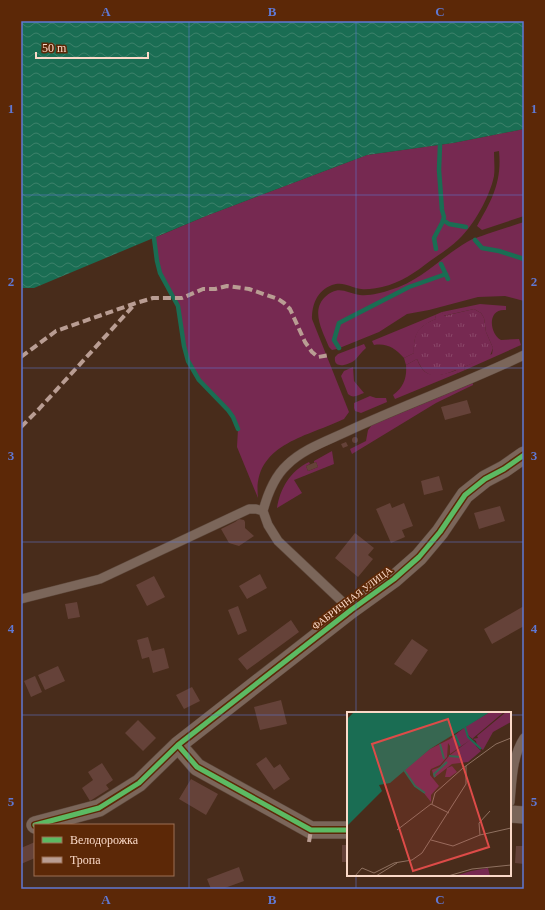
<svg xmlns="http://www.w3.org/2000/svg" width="545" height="910" font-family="Georgia,serif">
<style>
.grass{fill:#762951}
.park{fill:url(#park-tufts)}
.water{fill:url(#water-waves)}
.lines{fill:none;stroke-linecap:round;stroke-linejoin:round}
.stream{stroke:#1a6d53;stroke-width:4.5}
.building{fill:#654239}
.lane-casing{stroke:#5d473a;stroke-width:10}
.street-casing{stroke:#5d473a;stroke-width:18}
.lane{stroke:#7b665a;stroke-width:9}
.street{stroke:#7b665a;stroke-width:17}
.quiet{stroke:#b99d93;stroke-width:4;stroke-dasharray:8 4;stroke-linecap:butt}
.cycleway-casing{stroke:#5c2807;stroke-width:8}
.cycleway{stroke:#5cba63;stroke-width:5}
.grid{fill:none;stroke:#5f78d3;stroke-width:1;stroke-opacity:0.55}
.labels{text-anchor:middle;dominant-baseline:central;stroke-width:3.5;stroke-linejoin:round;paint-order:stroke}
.street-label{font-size:10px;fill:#fad9c8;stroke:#5c2807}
.inset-river{fill:none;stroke:#1a6d53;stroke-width:2}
.inset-road{fill:none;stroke:#8f7160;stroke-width:1}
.view{fill:#dd4b48;fill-opacity:0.15;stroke:#dd4b48;stroke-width:2}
.inset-edge{fill:none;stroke:#fad9c8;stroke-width:2}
.neatline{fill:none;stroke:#5f78d3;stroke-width:1.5}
.grid-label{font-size:13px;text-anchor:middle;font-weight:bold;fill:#5f78d3}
</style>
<defs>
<pattern id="park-tufts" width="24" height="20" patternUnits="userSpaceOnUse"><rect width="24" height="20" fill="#762951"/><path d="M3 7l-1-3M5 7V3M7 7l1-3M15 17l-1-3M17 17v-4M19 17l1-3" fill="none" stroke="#8a4769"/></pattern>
<pattern id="water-waves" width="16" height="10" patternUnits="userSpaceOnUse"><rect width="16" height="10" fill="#1a6d53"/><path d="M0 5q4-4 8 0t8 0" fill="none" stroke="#3c816a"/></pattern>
</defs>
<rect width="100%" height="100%" fill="#482c1b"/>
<path class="grass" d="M524,129V216L482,230L477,226C492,200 502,182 499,151L494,152C494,160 495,168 494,176C490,196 474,225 459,239C451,247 440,254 430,261C416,272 400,283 382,287C376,288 368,290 361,289C351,288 344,281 332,285C317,291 312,304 312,319L349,412L344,419C307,437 252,444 258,498L237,447L238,429L233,417L228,410L199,380L188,361L184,346L178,306L160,273L157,261L154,238L206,216L367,155L453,143Z
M524,222V301L505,296L478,297L429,310L407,314L379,332L337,349L332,350L329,347C323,332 311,312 324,298C338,284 346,293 360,295C370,296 381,293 390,290C420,282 441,257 467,242C473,238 480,237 487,234C499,230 512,226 524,222Z
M480,304L506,306V310C487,308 489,333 501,340L519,339L521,345L465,370L464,367L492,354L493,348L486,332L484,318L481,313L474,309L443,316L442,312Z
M435,315L436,319C419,326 413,334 414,353L404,358C395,348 387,343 374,345L372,341Z
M364,344L366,348C361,352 358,357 355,360C349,365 333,370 335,357L338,354Z
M417,359C425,381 439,376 457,370L458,373L395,399L393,395C404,387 407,377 406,365Z
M353,367L354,381L364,393C358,395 353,399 348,394L341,376L344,371Z
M473,383V385L436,403L352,454L350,449L366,441L368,430L372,425Z
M370,396L376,398H386L387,402L361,413L355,411L354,408V403Z
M332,451L334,464L294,480L302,493L277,508C280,489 290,471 309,462L310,464L306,466L308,471L318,467L316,462L314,463V461Z"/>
<path class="park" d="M474,309L481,313L484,318L486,332L493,348L490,356L464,367L465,370L458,373L456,370C438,377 426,381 417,359L406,365L404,358L414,353C413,334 418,326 436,319L435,315L442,312L444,316Z"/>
<path class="water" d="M21,21H524V129L453,143L367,155L206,216L34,288H21Z"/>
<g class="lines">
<path class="stream" d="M443,220L449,224L466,227
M154,238L157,261L160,273L178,306L184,346L188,361L199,380L228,410L233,417L238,429
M475,240L482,248L499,251L524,259
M436,249L434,238L442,223L444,217L442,210L439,170L440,145
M441,264L448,279
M339,348L334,340L339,323L409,287L446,274"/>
</g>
<path class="building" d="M467,400L471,413L445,420L441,407Z
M352 440a3 3 0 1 1 6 0a3 3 0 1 1-6 0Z
M346,442L348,446L343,448L341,444Z
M316,462L318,467L308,471L306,466Z
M439,476L443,490L424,495L421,481Z
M390,503L392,508L404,503L413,526L402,530L405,537L391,543L376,509Z
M500,506L505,521L479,529L474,513Z
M239,519L244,520L245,522V528L254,536L239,546L229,543L221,529L235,522Z
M355,533L374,548L368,555L373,559L358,577L335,558Z
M260,574L267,588L247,599L239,586Z
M154,576L165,597L147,606L136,585Z
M77,602L80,617L68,619L65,604Z
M238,606L247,631L238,635L228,610Z
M524,606V626L492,644L484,629Z
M291,620L299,632L247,670L238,659Z
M148,637L152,651L164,648L169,668L153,673L149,657L142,659L137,640Z
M412,639L428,650L411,675L394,664Z
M58,666L65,681L45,690L38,675Z
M35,676L42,692L31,697L24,681Z
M192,687L200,701L184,709L176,695Z
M281,700L287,724L260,730L254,707Z
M138,720L156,738L143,751L125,733Z
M266,757L274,768L280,764L290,779L274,790L256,764Z
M102,763L113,780L106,785L109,789L90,801L82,788L93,780L88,772Z
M191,779L218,794L206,815L179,799Z
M35,842V858L21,864V848Z
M342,845H348V862H342Z
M516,846H524V864L515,863Z
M239,867L244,881L222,889H211L207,879Z"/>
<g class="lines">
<g class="lane-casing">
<path id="lane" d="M263,511C267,496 275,476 287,465C303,449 327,441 348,431C406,404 466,383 524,355
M21,599L100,579L249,509H256L263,511L268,525L278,541L351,610
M510,802C512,781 512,756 524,738"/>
</g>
<g class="street-casing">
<path id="street" d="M178,745L197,767L311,830H348
M510,814L524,815
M35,825L99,808L139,783L178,745L351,610L394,579L419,557L440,532L465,495L485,479L504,469L524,455"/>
</g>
<use href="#lane" class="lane"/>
<use href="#street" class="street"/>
<path class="quiet" d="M21,357L56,331L136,303L153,298H182L203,289H215L227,286L249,289L278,299L284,303L290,309L305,342L312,352L318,357L330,355
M21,427L39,409L135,304
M309,842L311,830"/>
<g class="cycleway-casing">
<path id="cycleway" d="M178,745L197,767L311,830H348
M35,825L99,808L139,783L178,745L351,610L394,579L419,557L440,532L465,495L485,479L504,469L524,455"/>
</g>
<use href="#cycleway" class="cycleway"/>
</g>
<path class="grid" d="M189,21V889M356,21V713M21,195H524M21,368H524M21,542H524M21,715H348M510,715H524M356,875V889"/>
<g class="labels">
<g class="street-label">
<text transform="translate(352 598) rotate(-37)">ФАБРИЧНАЯ УЛИЦА</text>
</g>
</g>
<g transform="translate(347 712)">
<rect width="164" height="164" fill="#482c1b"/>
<path d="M143,0H157L125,27L131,26L130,24L159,0H164V10L146,20L136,38L130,34L129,29L123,25L120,22L123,27L128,30L129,34L134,39L121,50L105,52L87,66L85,58L93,55L102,44L123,28L103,42V34L101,31L100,45L93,53L84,57L83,59V63L92,74L84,83V90L76,80L68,74L57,58L83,37L103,27L118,15L119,18V14ZM141,156L143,164H108L124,159Z" fill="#762951"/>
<path d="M105,54L110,60L103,65H98L100,56Z" fill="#762951"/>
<path d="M7,0H143L83,37L43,71L32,73L35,79L0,114V7Z" fill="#1a6d53"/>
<path class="inset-river" d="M118,15L121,25L134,37M108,23L113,34M93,32L97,47M102,44L114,45M57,58L68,74L78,81M88,65L87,62L100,50"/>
<path class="inset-road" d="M85,92L88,81L116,56L149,32L164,26M50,118L84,92L102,101M133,123L132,111L143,99M84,128L106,134L133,123L164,116M8,164L15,156L27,161L47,151L65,148L75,141L119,72V54M29,164L50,151M101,164L125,157L164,153"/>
<path class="view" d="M101,7L142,135L66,159L25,32Z"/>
<rect width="164" height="164" class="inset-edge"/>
</g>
<rect width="545" height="910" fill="none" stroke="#5c2807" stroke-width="44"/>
<rect x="34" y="824" width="140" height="52" fill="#5c2807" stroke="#9b6f54"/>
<rect x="42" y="837" width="20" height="6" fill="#5cba63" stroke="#9b6f54"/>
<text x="70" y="844" font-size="12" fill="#fad9c8">Велодорожка</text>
<rect x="42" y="857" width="20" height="6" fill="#b99d93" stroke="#9b6f54"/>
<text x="70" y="864" font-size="12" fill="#fad9c8">Тропа</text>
<path d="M36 52v6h112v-6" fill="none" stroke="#fad9c8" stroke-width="2"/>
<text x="42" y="52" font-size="12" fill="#fad9c8" stroke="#5c2807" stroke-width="3" paint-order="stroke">50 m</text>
<rect x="22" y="22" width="501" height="866" class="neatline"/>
<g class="grid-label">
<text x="106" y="16">A</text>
<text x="272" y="16">B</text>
<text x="440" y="16">C</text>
<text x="11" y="113">1</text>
<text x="534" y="113">1</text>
<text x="11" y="286">2</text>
<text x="534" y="286">2</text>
<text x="11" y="460">3</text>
<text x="534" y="460">3</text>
<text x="11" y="633">4</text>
<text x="534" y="633">4</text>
<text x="11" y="806">5</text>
<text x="534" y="806">5</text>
<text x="106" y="904">A</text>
<text x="272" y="904">B</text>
<text x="440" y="904">C</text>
</g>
</svg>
